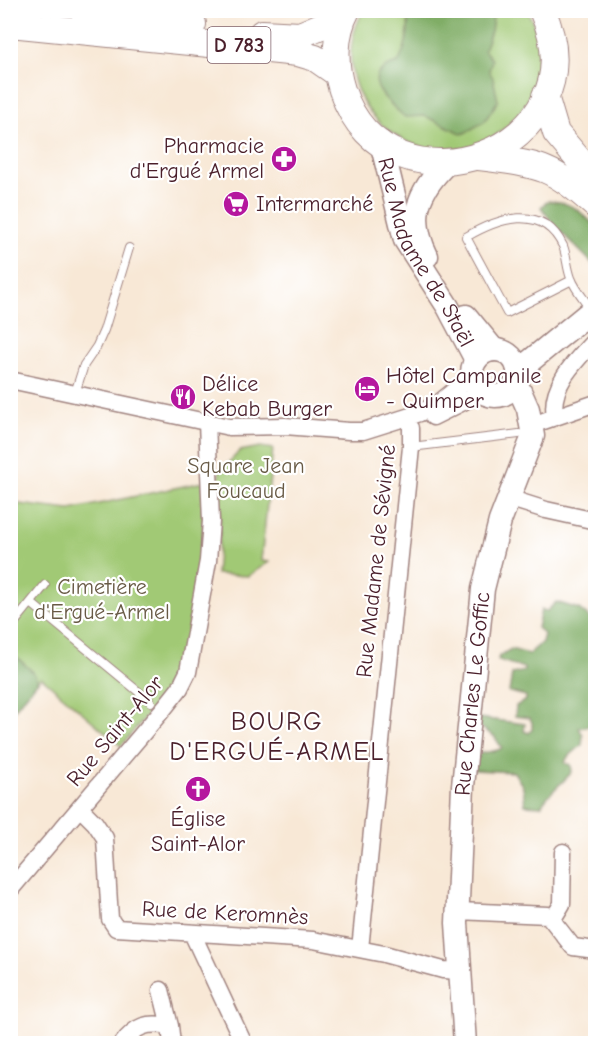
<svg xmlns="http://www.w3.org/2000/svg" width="606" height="1054" font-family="'Comic Neue',sans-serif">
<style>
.green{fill:#a1c974;stroke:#767450;stroke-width:1.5}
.forest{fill:#80ad66;stroke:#656648;stroke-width:1.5}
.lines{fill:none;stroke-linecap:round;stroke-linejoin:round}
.lane-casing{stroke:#a18480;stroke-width:10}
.street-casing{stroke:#a18480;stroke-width:19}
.secondary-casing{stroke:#a18480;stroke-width:25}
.primary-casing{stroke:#a18480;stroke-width:28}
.lane{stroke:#fff;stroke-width:8}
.street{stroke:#fff;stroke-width:16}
.secondary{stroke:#fff;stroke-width:22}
.primary{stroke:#fff;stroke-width:26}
.labels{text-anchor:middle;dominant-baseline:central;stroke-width:4.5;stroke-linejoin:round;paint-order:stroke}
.shield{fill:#fff;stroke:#80626b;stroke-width:1.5}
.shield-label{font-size:21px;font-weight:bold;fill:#4a1f2b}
.poi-label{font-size:22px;fill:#4a1f2b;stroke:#fff;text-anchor:start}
.street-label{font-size:22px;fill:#4a1f2b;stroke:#fff}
.park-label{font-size:22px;fill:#685a45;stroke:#fff}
.quarter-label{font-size:26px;letter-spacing:1.5px;fill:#4a1f2b;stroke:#fff}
</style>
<rect width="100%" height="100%" fill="#fff"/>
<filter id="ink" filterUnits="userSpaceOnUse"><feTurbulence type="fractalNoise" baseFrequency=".0167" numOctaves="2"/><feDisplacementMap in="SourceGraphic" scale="12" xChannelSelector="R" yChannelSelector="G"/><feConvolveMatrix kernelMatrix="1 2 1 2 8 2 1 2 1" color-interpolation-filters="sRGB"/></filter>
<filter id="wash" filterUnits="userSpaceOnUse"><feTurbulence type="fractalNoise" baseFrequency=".008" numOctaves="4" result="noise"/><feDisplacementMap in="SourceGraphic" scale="24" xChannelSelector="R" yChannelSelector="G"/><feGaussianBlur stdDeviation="1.35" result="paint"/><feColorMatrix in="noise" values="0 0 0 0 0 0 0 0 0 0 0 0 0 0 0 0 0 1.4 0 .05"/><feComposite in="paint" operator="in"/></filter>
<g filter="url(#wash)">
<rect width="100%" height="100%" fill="#f8e8d6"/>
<path class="green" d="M363,11H527C540,30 540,55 536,77C533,94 524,109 512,121C438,200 311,107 363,11Z
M260,447L273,449L261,561L269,562L248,576L216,574L220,529L219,472L240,451Z
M203,482V540L182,666L155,705L121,746L41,677L11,713V503L70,510Z"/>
<path class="forest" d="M410,11H494L491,31L484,50L492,60L489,71L493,78L498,101L484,122L463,134L425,116L405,117C386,101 355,74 398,63C404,52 407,41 408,30C409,21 406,19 410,11Z
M548,201C568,200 582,212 595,226V266L554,225L541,207Z
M556,602L579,609L595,622V720L593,725L579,728L583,735L582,745L567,758L565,763L571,765L572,772C561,785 549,792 541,806L525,805L523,787L514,772L474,770C476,744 486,757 502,748L494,736L478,726L479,718L525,724L524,731L529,733L532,730V722L529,718L515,716L516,706L526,700V696L509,692L512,674L524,671V668L498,660L499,656L511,649L529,654L542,642L544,634L537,628L541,610L547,611Z
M11,652L33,672L38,681L11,713Z"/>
</g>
<g filter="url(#ink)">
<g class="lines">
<g class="lane-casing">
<path id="lane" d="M572,280L507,313L466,237C497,219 542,202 563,246C567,256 567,268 571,278C575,289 584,299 591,309
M75,393L84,365L97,346L104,330L129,248
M411,447L519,434
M31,603L151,702
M10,628L45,585"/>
</g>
<g class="street-casing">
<path id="street" d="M10,380L229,427L285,426L349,431H363L420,413L440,402L472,376
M555,416C549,386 576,360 596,339
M433,417L483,392
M532,425L596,403
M508,498L546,510L596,521
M80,808L95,823L105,838L110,919L116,928L313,940L384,954L443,970L460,971
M10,890L165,707L180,688L188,672L208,561L211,521L207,422
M458,911L548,915L573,947L596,950
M553,919L562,904L563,852
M192,933L244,1044
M360,949L411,447V428
M161,990L170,1026
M122,1044C136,1025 147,1022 170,1026L172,1044"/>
</g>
<g class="secondary-casing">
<g id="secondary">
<path id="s1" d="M381,142L405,240L448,307L476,360"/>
<path d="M427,256C408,217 417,192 447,163"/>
<path d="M466,316L494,350"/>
<circle cx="495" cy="373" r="23"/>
<path d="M518,371L596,307"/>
<path id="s2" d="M465,1044L457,923L463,786L483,589L500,521L533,436L528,409L516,382"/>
</g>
</g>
<g class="primary-casing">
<path id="primary" d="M83,10L193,24
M347,10C334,34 334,65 342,90C388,228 606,149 542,10
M10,24L298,53L315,58L338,74
M262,33L300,35L344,16
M545,96L556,133L596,180
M479,157C539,165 550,164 596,206"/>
</g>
<use href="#lane" class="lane"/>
<use href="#street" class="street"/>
<use href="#secondary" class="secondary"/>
<use href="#primary" class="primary"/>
</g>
</g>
<defs>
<g id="pharmacy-disc" transform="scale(1.35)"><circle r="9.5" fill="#b5179e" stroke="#fff"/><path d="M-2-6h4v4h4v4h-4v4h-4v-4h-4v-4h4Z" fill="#fff"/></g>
<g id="supermarket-disc" transform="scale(1.35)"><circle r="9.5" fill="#b5179e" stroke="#fff"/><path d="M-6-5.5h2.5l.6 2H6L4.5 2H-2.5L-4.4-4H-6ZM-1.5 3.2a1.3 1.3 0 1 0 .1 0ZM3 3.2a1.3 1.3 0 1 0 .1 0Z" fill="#fff"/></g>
<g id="hotel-disc" transform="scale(1.35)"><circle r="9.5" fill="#b5179e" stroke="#fff"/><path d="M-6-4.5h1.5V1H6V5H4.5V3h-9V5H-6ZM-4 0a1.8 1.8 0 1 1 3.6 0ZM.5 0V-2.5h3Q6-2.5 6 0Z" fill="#fff"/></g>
<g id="restaurant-disc" transform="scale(1.35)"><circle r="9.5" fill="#b5179e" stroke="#fff"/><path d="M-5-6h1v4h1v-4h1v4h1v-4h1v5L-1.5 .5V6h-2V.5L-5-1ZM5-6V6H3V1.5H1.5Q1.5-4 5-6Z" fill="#fff"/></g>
<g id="church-disc" transform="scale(1.35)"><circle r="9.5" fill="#b5179e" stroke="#fff"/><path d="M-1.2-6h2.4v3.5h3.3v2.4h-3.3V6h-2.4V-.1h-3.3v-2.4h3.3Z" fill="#fff"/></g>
</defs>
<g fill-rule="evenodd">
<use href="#pharmacy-disc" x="284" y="159"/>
<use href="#supermarket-disc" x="236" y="204"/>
<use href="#hotel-disc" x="367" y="389"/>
<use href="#restaurant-disc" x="183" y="397"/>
<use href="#church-disc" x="198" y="789"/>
</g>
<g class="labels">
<rect class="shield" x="207.5" y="27" width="63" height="36" rx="4.5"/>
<g class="shield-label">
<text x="239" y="45">D 783</text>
</g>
<g class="poi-label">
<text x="264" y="146" text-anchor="end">Pharmacie<tspan x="264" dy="25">d'Ergué Armel</tspan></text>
<text x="256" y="204">Intermarché</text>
<text x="386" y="376">Hôtel Campanile<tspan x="386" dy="25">- Quimper</tspan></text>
<text x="202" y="384">Délice<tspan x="202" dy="25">Kebab Burger</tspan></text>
<text x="198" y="819" text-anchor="middle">Église<tspan x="198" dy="25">Saint-Alor</tspan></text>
</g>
<g class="street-label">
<text stroke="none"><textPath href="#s1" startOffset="120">Rue Madame de Staël</textPath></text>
<text transform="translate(376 561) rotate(-84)">Rue Madame de Sévigné</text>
<text stroke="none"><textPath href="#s2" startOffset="351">Rue Charles Le Goffic</textPath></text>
<text transform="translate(115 731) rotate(-50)">Rue Saint-Alor</text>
<text transform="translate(225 913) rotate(3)">Rue de Keromnès</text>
</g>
<g class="park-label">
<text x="246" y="466">Square Jean<tspan x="246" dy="25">Foucaud</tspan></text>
<text x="102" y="587">Cimetière<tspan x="102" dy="25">d'Ergué-Armel</tspan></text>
</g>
<g class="quarter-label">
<text x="277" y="722">BOURG<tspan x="277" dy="30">D'ERGUÉ-ARMEL</tspan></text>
</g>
</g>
<rect width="606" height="1054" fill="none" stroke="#fff" stroke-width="36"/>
</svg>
